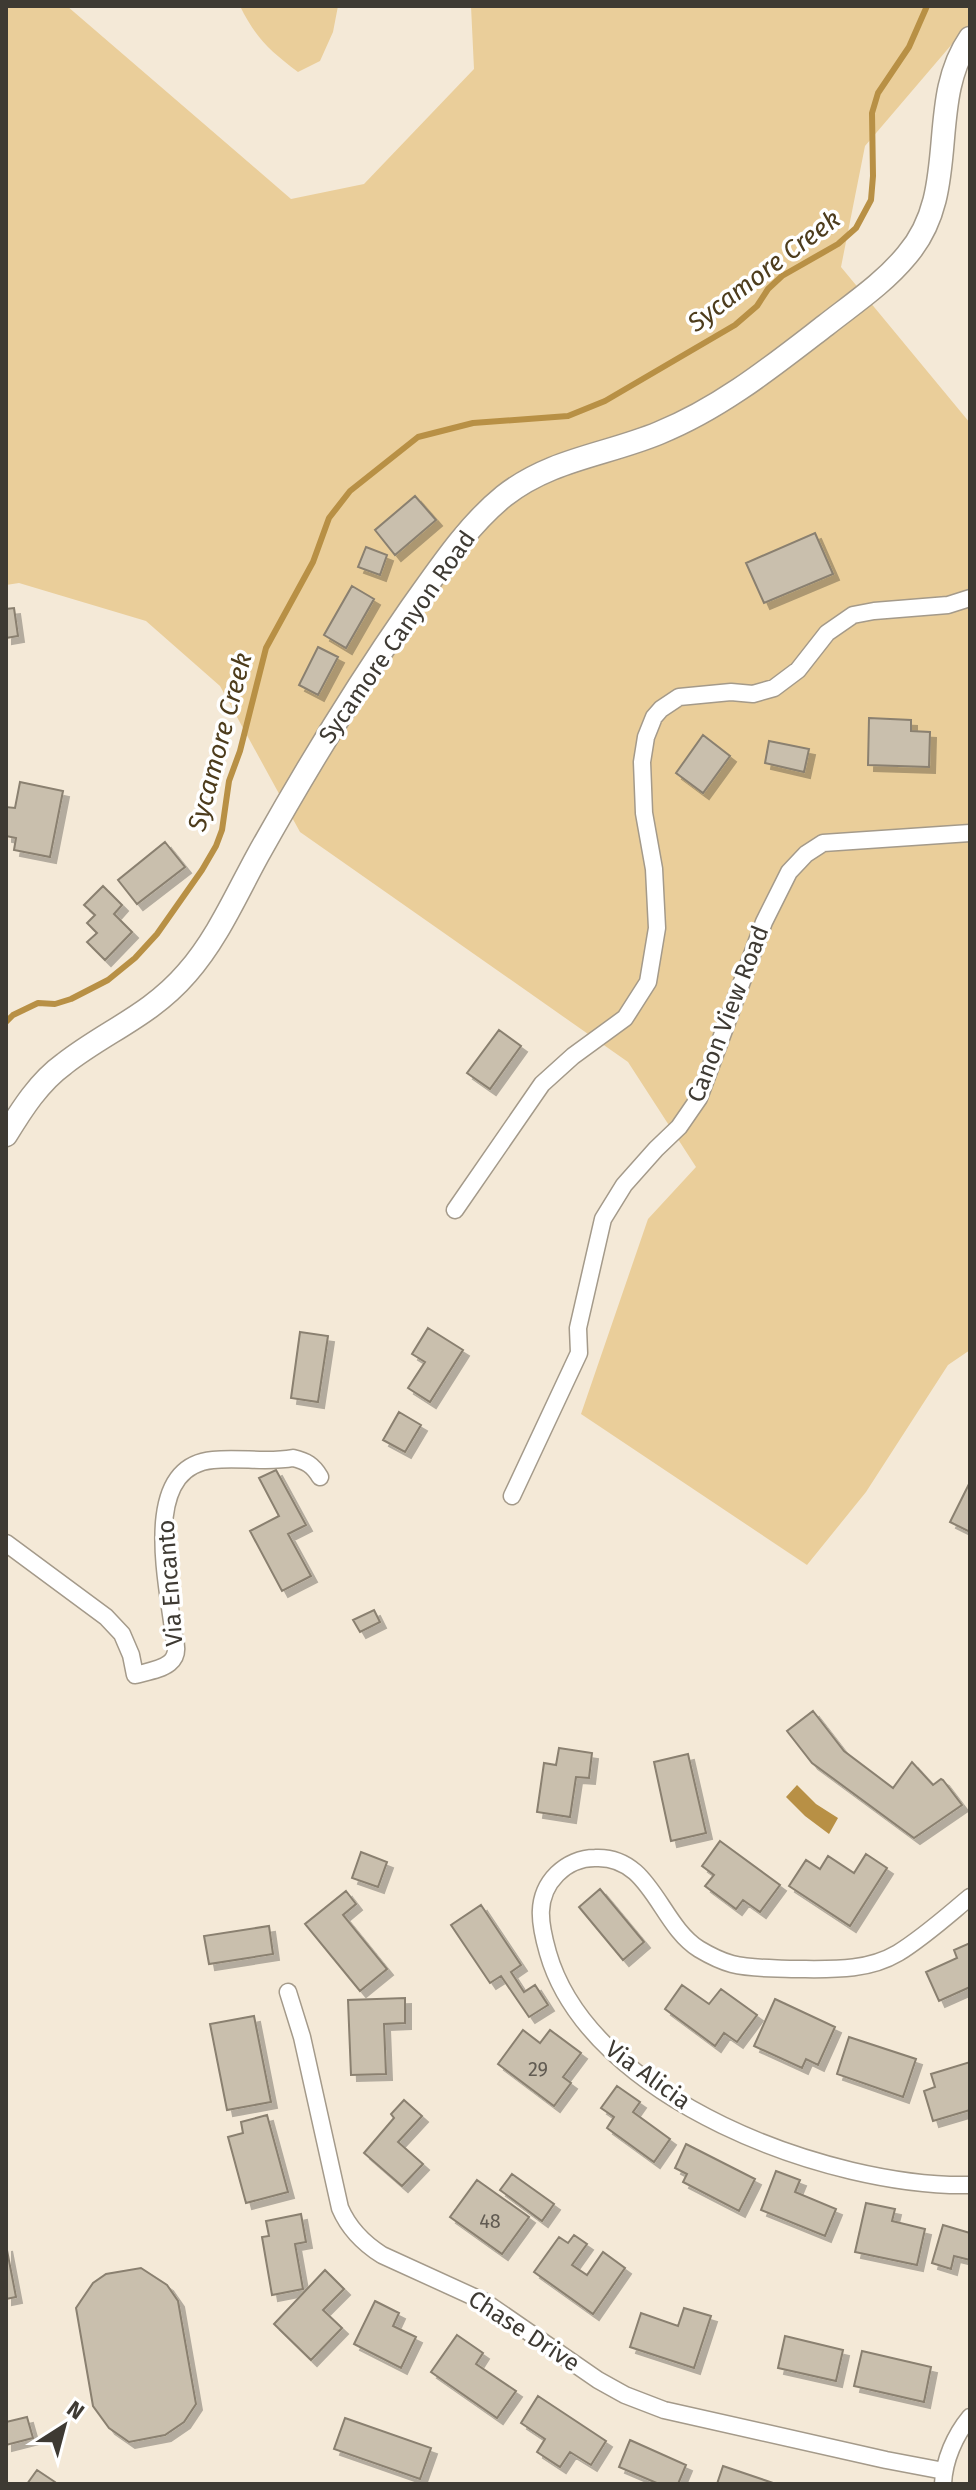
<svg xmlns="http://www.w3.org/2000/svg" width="976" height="2490" font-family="'Fira Sans',sans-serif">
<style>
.green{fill:#eace9a}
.water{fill:#b89045}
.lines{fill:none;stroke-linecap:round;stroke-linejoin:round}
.stream{stroke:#b89045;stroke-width:6}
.building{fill:#c9bfad;stroke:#8a8070;stroke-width:2;filter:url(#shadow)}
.minor-casing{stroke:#a49a8a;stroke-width:19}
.secondary-casing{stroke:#a49a8a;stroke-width:25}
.minor{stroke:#fff;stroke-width:16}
.secondary{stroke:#fff;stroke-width:22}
.labels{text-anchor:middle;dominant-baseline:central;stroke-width:7;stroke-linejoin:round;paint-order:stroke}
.number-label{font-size:20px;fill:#615b52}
.street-label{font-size:24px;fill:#3e3a33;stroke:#fff}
.water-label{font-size:26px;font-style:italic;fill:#4d3c1c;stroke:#fff}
</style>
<defs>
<filter id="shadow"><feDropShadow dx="6" dy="6" stdDeviation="0" flood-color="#0004"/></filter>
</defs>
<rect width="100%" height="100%" fill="#f4e9d7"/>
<path class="green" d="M6,6H67L291,199L364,184L474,69L471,6H970V23L865,146L841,267L970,423V1350L948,1365L866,1492L807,1565L581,1414L648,1219L696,1167L628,1062L300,832L220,686L146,621L19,583L6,585Z
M240,6H338L333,32L320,61L298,72C270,51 255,37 240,6Z"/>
<path class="water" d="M797,1785L816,1804L838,1818L829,1834L805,1816L786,1797Z"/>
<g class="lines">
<path class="stream" d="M6,1022L13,1015L38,1003L55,1004L71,999L108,980L135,958L157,934L202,870L216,846L222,830L229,781L240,751L266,648L313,562L329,518L350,491L418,437L473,423L568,416L605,401L735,325L757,306L768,289L782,276L838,244L856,228L871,200L873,176L872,113L878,93L909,47L927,6"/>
</g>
<path class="building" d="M415,496L436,520L395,555L375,530Z
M815,533L833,574L764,603L746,563Z
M366,547L387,555L380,575L358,567Z
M352,586L374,599L346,648L324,635Z
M14,608L18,636L6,638V609Z
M318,647L338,657L318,695L299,685Z
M869,718L911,720V731L930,732L929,767L868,765Z
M703,735L730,756L703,793L676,773Z
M769,741L809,749L804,772L765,763Z
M20,782L63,791L50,857L14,850L16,838L6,836V807L15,808Z
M165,842L185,867L137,904L118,880Z
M103,886L122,905L114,914L132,932L105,960L87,942L97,933L87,923L95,915L84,905Z
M499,1030L521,1046L490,1089L467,1073Z
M428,1328L463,1350L430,1402L408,1388L425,1362L412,1354Z
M300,1332L328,1336L318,1402L291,1398Z
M399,1412L421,1425L405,1452L383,1440Z
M276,1470L306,1525L288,1534L311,1576L282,1591L250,1531L279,1516L259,1478Z
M970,1482V1532L950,1522Z
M374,1610L380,1622L360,1632L353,1620Z
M813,1711L844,1751L893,1788L912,1762L933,1785L941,1779L943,1780L962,1805L914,1838L812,1763L787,1731Z
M559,1748L592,1753L589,1778L576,1777L570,1817L537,1812L544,1763L556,1765Z
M688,1754L706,1833L671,1841L654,1762Z
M720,1841L780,1885L760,1912L743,1900L736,1909L705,1886L714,1875L702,1866Z
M361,1852L387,1862L378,1887L352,1878Z
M866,1854L887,1868L850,1926L789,1886L806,1860L820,1869L828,1856L854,1873Z
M600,1889L644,1942L623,1960L579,1907Z
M346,1891L356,1904L343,1915L387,1969L360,1991L305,1924Z
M481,1905L521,1965L511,1972L524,1992L535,1985L548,2005L529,2017L501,1976L490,1983L451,1925Z
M269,1926L273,1954L209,1964L204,1936Z
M970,1943V1987L939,2001L926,1972L957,1958L954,1950Z
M682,1985L709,2004L721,1989L757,2015L737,2042L724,2033L715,2046L665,2009Z
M405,1998V2023L384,2024L386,2074L351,2075L348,2000Z
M775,1999L835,2027L818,2065L806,2059L802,2068L754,2046Z
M254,2016L271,2102L227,2110L210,2024Z
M523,2030L540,2043L550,2030L581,2053L563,2077L571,2083L554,2106L498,2064Z
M849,2037L916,2059L903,2097L837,2074Z
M970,2062V2110L933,2121L924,2091L935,2087L931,2074Z
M617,2086L640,2102L633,2112L670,2139L654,2162L607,2128L614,2117L601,2108Z
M404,2100L422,2116L398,2142L423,2164L402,2186L364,2153L394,2118L391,2114Z
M267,2115L288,2192L246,2203L228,2137L243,2133L241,2122Z
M686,2144L755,2179L739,2211L683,2182L687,2174L675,2168Z
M776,2171L800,2180L795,2192L836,2209L825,2236L761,2210Z
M512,2174L554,2204L542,2221L500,2190Z
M477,2180L529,2217L502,2254L450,2217Z
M866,2203L895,2209L892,2221L925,2229L917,2265L855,2252Z
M301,2214L306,2242L295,2244L303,2289L272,2295L262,2237L269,2236L266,2221Z
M943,2225L970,2233V2260L954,2256L951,2269L932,2263Z
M574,2235L587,2244L572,2265L587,2275L603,2252L625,2268L593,2314L534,2272L559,2237L568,2243Z
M6,2245L16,2297L6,2299Z
M141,2268L167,2285L178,2301L196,2404L184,2422L165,2435L129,2442L109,2428L93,2406L76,2308L93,2283L106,2274Z
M325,2270L344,2289L323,2310L342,2328L311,2360L274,2324Z
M375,2301L399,2313L393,2326L416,2337L401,2368L354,2344Z
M684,2308L711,2316L694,2368L630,2347L641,2313L678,2326Z
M457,2335L483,2353L476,2364L516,2391L497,2418L431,2372Z
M785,2336L843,2350L836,2381L778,2368Z
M862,2351L931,2367L924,2402L854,2386Z
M538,2396L606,2441L591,2465L570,2452L560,2467L537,2452L545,2439L521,2423Z
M27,2417L33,2438L6,2445V2422Z
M345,2418L431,2448L420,2479L334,2449Z
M630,2440L686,2465L678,2484H659L619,2467Z
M723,2466L776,2484H717Z
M37,2470L55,2482L54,2484H27Z"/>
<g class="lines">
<g class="minor-casing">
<path id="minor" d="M455,1210L542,1084L573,1056L625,1018L648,982L657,928L654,869L644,813L642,762L646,737L654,717L661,709L679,697L731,692L753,694L774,688L798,670L827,633L853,615L874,611L948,605L970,598
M512,1496L579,1353L578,1328L603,1219L624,1185L656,1149L679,1127L699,1098L764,922L789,872L806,854L823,843L970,833
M6,1543L106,1617L122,1634L131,1655L135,1675C157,1669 184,1667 174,1637C169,1588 138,1467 213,1460C239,1457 267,1463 293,1458C306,1461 313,1465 320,1477
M970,1897C947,1916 924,1937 898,1953C866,1972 829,1969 792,1969C772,1968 752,1969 732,1964C721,1961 709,1955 699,1949C659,1924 651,1855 595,1858C581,1858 567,1864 557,1874C534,1897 540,1925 548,1953C590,2100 831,2188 970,2185
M288,1992L302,2037L340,2208C349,2229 363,2243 382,2255L485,2302L598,2380L625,2395L664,2410L886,2460L944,2471
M943,2484C944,2460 955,2435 970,2417"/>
</g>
<g class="secondary-casing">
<path id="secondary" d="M6,1135C22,1109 39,1082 64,1064C106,1031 150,1016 187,973C217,939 236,895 258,855C305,771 356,687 411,608C439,569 467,526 504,496C551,459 606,455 659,433C721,408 774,365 826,325C854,303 884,283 907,255C962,191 925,103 970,38"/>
</g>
<use href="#minor" class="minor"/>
<use href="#secondary" class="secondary"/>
</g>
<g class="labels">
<g class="number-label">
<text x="538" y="2069">29</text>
<text x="490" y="2221">48</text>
</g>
<g class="street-label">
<text transform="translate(397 637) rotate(-55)">Sycamore Canyon Road</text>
<text transform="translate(728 1014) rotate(-69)">Canon View Road</text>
<text transform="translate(170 1583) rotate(-94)">Via Encanto</text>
<text transform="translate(648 2075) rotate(36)">Via Alicia</text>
<text transform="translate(524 2331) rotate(33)">Chase Drive</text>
</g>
<g class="water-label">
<text transform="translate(764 271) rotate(-37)">Sycamore Creek</text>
<text transform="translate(220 742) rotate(-75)">Sycamore Creek</text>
</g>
</g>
<rect width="976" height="2490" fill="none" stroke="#3e3a33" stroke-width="16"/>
<g transform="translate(64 2426) rotate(36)" stroke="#ffffff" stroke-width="6" paint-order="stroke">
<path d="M0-6L14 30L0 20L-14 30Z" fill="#3e3a33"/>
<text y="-12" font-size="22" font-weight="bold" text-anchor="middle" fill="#3e3a33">N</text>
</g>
</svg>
